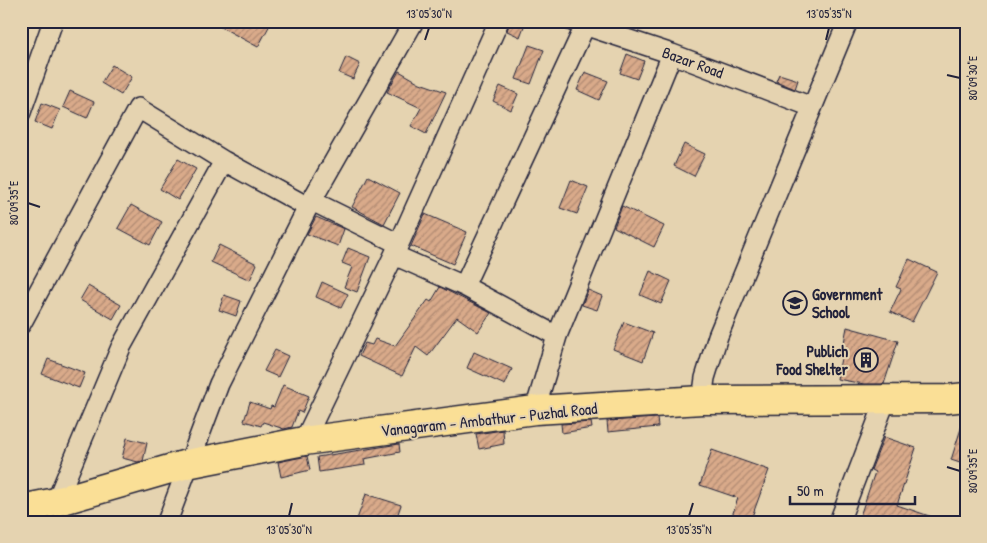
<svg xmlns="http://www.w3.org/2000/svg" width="987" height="543" font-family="'Patrick Hand',sans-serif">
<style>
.building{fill:url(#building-hatch);stroke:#22223b}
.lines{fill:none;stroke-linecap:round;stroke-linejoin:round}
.street-casing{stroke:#22223b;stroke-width:22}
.primary-casing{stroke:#22223b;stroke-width:31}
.street{stroke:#e5d3b0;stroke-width:19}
.primary{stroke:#fadf96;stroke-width:28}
.ticks{fill:none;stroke:#22223b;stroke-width:2}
.labels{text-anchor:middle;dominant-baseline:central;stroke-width:4;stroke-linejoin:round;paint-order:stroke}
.street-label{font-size:16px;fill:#22223b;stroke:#e5d3b0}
.poi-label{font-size:16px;font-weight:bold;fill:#22223b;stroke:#e5d3b0;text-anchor:start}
.neatline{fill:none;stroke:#22223b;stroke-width:2}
.ticks-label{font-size:12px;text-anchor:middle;fill:#22223b}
</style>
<defs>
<pattern id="building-hatch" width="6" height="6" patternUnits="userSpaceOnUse" patternTransform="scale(1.25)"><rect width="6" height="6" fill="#d9aa8a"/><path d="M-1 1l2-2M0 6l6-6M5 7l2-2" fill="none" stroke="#b08a72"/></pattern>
</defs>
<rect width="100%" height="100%" fill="#e5d3b0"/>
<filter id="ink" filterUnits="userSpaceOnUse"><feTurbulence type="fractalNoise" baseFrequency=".02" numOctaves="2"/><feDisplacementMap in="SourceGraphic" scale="10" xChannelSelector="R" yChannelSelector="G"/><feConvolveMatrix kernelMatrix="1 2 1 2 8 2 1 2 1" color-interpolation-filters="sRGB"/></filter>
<g filter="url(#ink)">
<path class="building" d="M210,21H272L258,47Z
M510,21H526L520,37L507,31Z
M529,45L544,50L531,84L516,79Z
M627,54L644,61L637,79L620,73Z
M346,57L360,64L353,79L339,73Z
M112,65L132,77L121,95L101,83Z
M399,71L420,83L446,92L426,134L411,126L421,108L387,92Z
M585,72L608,81L599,100L577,90Z
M779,74L798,80L795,89L776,81Z
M500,86L518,94L511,110L493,101Z
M70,91L94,102L87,118L63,107Z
M42,103L60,110L52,129L35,122Z
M684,144L705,154L694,176L674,166Z
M178,159L196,169L178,200L160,189Z
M368,176L400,193L384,224L352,207Z
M571,180L588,187L577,214L560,208Z
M131,205L162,222L150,245L118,228Z
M622,206L664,226L654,247L614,227Z
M425,214L467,232L453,264L411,246Z
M316,217L344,229L338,246L307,234Z
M219,245L257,264L250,280L211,262Z
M348,248L370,257L357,292L344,287L352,267L342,263Z
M909,259L937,272L912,322L890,312L901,289L896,287Z
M650,271L671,281L661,304L640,295Z
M322,282L348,294L341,308L316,297Z
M88,286L121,305L113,319L80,300Z
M440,287L491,313L478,332L457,317L428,356L416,347L402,376L359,356L365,343L372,345L375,339L395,346L428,300L431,302Z
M588,290L602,296L597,310L582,305Z
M224,295L241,301L236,316L219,310Z
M624,322L653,333L643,361L613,349Z
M847,327L898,341L884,384H864L837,379Z
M275,350L288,356L278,377L264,371Z
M474,352L512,369L505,385L467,368Z
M48,359L85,373L79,388L42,374Z
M283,385L309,396L302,413L298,411L292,427L284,429L263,422L261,426L244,421L250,402L270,409L271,406L274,407Z
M657,418L658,427L608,432L607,421Z
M591,422L592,428L562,433L561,424Z
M963,422L966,423V465L951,460Z
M503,430L504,444L479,449L476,434Z
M884,437L916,448L897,505L941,520L940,522H858L875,472L871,470Z
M127,438L147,443L143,461L138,462L122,458Z
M399,444L400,452L364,459L365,465L319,472L317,457Z
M712,450L769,470L750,522H730L738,498L700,485Z
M307,456L310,470L281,477L278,462Z
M366,494L401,505L395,522H356Z"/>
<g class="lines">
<g class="street-casing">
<path id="street" d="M572,21L672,54L812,107
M21,112L53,21
M312,201L399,244
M394,255L464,286L557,336
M464,286L585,26
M21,324L138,108L224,161L308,207
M702,400L705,378L718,336L848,21
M535,410L557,336L672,54
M304,441L394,255L499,21
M56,502L121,347L224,161
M167,522L219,384L308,207L414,21
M839,522L886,399"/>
</g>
<g class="primary-casing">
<path id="primary" d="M21,509L56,502L187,464L304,441L535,410L702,400L947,399L966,397"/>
</g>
<use href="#street" class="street"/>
<use href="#primary" class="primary"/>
</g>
</g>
<path class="ticks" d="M425,40L429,28M826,40L829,28M947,75L960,78M28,203L40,207M947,467L960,471M289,516L292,503M689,516L693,503"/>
<defs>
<g id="school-ring" transform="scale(1.25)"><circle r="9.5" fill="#e5d3b0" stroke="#22223b" stroke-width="1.5"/><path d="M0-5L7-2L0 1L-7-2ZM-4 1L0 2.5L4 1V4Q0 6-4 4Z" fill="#22223b"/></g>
<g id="building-ring" transform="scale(1.25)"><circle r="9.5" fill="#e5d3b0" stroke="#22223b" stroke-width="1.5"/><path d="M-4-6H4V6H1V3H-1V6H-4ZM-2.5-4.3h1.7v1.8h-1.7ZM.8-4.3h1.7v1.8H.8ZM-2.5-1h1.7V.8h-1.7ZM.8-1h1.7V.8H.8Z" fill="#22223b"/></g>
</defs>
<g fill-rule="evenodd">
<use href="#school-ring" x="795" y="303"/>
<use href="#building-ring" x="866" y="360"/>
</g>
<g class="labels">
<g class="street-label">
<text transform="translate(693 62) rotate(20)">Bazar Road</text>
<text transform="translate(489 419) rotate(-6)">Vanagaram - Ambathur - Puzhal Road</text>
</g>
<g class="poi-label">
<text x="812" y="294">Government<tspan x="812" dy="18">School</tspan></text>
<text x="848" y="351" text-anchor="end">Publich<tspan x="848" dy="18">Food Shelter</tspan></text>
</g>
</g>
<rect width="987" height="543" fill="none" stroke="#e5d3b0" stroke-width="55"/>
<path d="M790 496v8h125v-8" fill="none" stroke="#22223b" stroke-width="2.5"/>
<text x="797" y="496" font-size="15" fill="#22223b" stroke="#e5d3b0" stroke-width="4" paint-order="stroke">50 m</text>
<rect x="28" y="28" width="932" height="488" class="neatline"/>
<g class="ticks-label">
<text x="429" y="18">13°05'30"N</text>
<text x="829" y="18">13°05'35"N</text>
<text transform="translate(973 78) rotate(-90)" y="4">80°09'30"E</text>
<text transform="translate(14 203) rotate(-90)" y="4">80°09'35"E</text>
<text transform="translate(973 471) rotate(-90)" y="4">80°09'35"E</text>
<text x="289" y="534">13°05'30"N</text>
<text x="689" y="534">13°05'35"N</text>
</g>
</svg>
